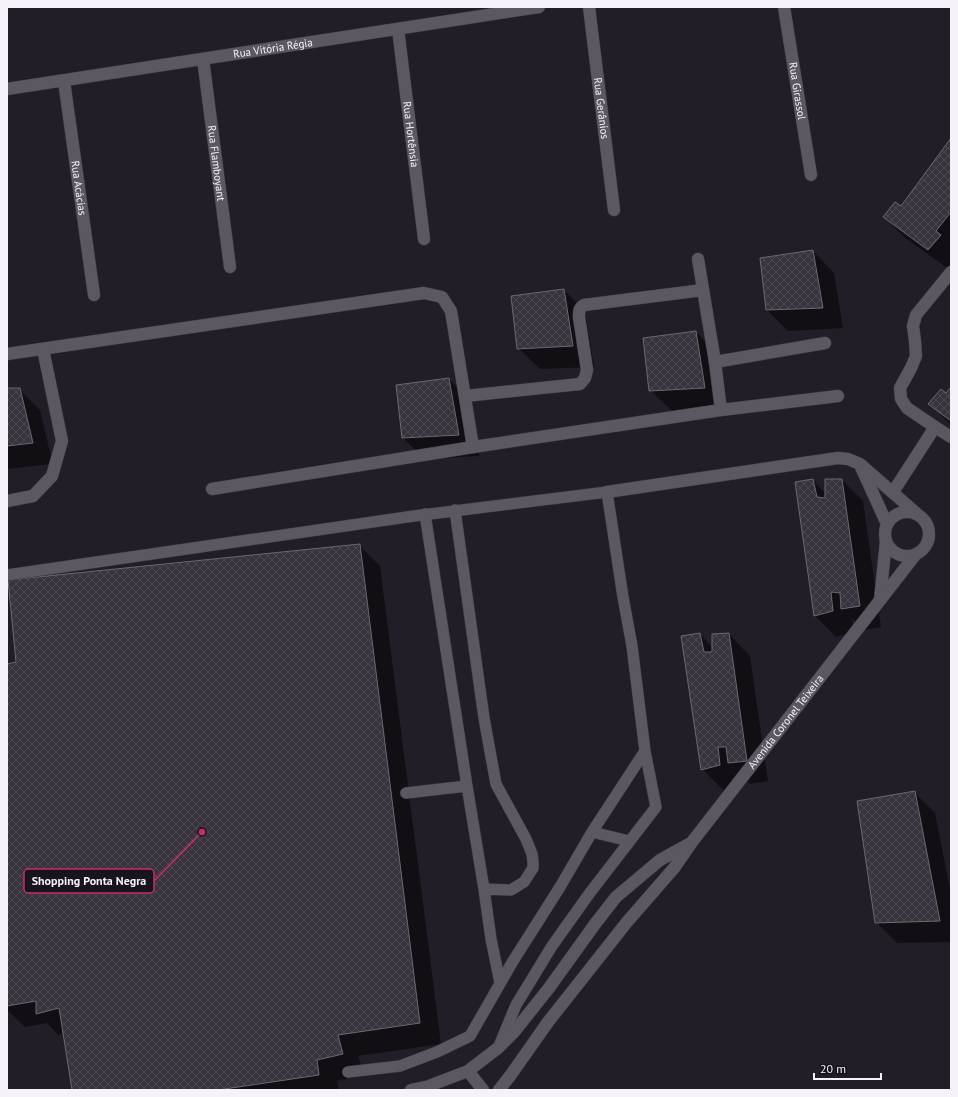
<svg xmlns="http://www.w3.org/2000/svg" width="958" height="1097" font-family="'PT Sans',sans-serif">
<style>
.shadow{fill:#0007}
.building{fill:url(#building-cross-hatch);stroke:#6d6773}
.lines{fill:none;stroke-linecap:round;stroke-linejoin:round}
.service-casing{stroke:#3f3b42;stroke-width:12}
.minor-casing{stroke:#3f3b42;stroke-width:13}
.service{stroke:#5d5762;stroke-width:11}
.minor{stroke:#5d5762;stroke-width:12}
.labels{text-anchor:middle;dominant-baseline:central;stroke-width:3.5;stroke-linejoin:round;paint-order:stroke}
.street-label{font-size:11px;fill:#f6f2f9;stroke:#18141d}
.leader{fill:none;stroke:#c72e6b;stroke-width:1.5}
.callout-dot{fill:#c72e6b;stroke:#18141d;stroke-width:1.5}
.callout{fill:#18141d;stroke:#c72e6b;stroke-width:1.5}
.callout-label{font-size:12px;text-anchor:middle;font-weight:bold;fill:#f6f2f9}
</style>
<defs>
<pattern id="building-cross-hatch" width="8" height="8" patternUnits="userSpaceOnUse"><rect width="8" height="8" fill="#39333e"/><path d="M0 0l8 8M0 8l8-8" fill="none" stroke="#4c4751"/></pattern>
</defs>
<rect width="100%" height="100%" fill="#221d27"/>
<path class="shadow" d="M951,140V269L950,270L905,238L884,217L901,207Z
M813,251L834,273L843,328L788,331L767,310Z
M564,290L585,311L594,367L540,369L518,348Z
M696,332L717,353L726,409L672,411L650,390Z
M449,379L470,400L479,456L424,459L403,438Z
M951,388V425L930,404L946,395Z
M7,389H19L40,410L53,464L7,469Z
M813,480L826,494L842,480L863,501L881,627L863,630L852,618L854,632L836,637L815,616Z
M359,545L380,566L441,1044L358,1056L364,1075L337,1081L339,1090H73L64,1033L58,1035L47,1023L25,1027L7,1010V665L17,663Z
M700,634L713,648L729,634L750,656L768,781L750,784L739,772L741,786L723,790L702,769Z
M914,792L935,813L951,894V942L897,943L876,922Z"/>
<path class="building" d="M951,138V212L936,231L941,235L928,250L883,217L895,202L901,206Z
M813,250L823,308L766,310L760,258Z
M564,289L573,346L517,349L511,296Z
M696,331L705,388L649,391L643,338Z
M449,378L459,435L402,438L396,385Z
M951,387V421L928,404L941,389L946,393Z
M7,388H20L33,443L7,446Z
M813,479L817,497L825,498V479H842L860,606L841,609L840,593L831,592L833,611L814,616L795,482Z
M360,544L420,1023L338,1035L343,1054L317,1060L319,1075L218,1090H72L59,1008L36,1014V1001L7,1006V664L16,662L8,580Z
M700,633L704,652H712V634L729,633L747,761L728,763L726,747H718L720,765L701,770L681,636Z
M915,791L940,921L875,923L857,801Z"/>
<g class="lines">
<g class="service-casing">
<path id="service" d="M455,510L484,718L496,784L526,839L532,854L533,862V868L524,882L511,890L484,889
M425,514L467,786L484,889L491,939L500,983
M7,575L414,516L607,492L623,597L632,646L645,751L656,807L589,894L552,946L516,1005L499,1046
M406,793L467,786
M592,832L629,841
M348,1072L400,1066L437,1052L470,1036L513,961L560,887L592,832L645,751"/>
</g>
<g class="minor-casing">
<g id="minor">
<path id="s1" d="M589,7L614,210"/>
<path id="s2" d="M784,7L811,175"/>
<path id="s3" d="M398,29L424,239"/>
<path id="s4" d="M203,59L230,267"/>
<path id="s5" d="M64,81L94,295"/>
<path id="s6" d="M7,89L539,7"/>
<path d="M698,259L715,362L721,410"/>
<path d="M7,354L424,293L442,297L451,311L473,447"/>
<path d="M715,362L825,343"/>
<path d="M465,396L580,384L585,378L587,370L579,317C579,311 579,308 584,305L703,290"/>
<path d="M935,427L951,437"/>
<path d="M861,467L887,524"/>
<path d="M212,489L473,447L721,410L838,396"/>
<path d="M607,492L838,458L848,459L860,464L916,513"/>
<path d="M893,492L935,427L907,408L901,399L900,388L911,368L916,356L915,341L913,326L916,315L951,272"/>
<path d="M7,501L33,496L52,476L62,441L43,349"/>
<circle cx="907" cy="534" r="22"/>
<path d="M880,600L886,541"/>
<path d="M468,1071L483,1090"/>
<path d="M411,1090L426,1087L468,1071L498,1048L514,1032L549,988L595,924L616,897L660,860L689,844"/>
<path id="s7" d="M499,1090L510,1076L548,1022L627,922L674,868L692,842L916,554"/>
</g>
</g>
<use href="#service" class="service"/>
<use href="#minor" class="minor"/>
</g>
<g class="labels">
<g class="street-label">
<text stroke="none"><textPath href="#s6" startOffset="269">Rua Vitória Régia</textPath></text>
<text stroke="none"><textPath href="#s2" startOffset="85">Rua Girassol</textPath></text>
<text stroke="none"><textPath href="#s1" startOffset="102">Rua Gerânios</textPath></text>
<text stroke="none"><textPath href="#s3" startOffset="106">Rua Hortênsia</textPath></text>
<text stroke="none"><textPath href="#s4" startOffset="105">Rua Flamboyant</textPath></text>
<text stroke="none"><textPath href="#s5" startOffset="108">Rua Acácias</textPath></text>
<text stroke="none"><textPath href="#s7" startOffset="467">Avenida Coronel Teixeira</textPath></text>
</g>
</g>
<path class="leader" d="M202 832L154 881"/>
<circle class="callout-dot" cx="202" cy="832" r="4"/>
<rect class="callout" x="24" y="869" width="130" height="24" rx="4"/>
<g class="callout-label">
<text x="89" y="885">Shopping Ponta Negra</text>
</g>
<rect width="958" height="1097" fill="none" stroke="#f6f2f9" stroke-width="16"/>
<path d="M814 1073v6h67v-6" fill="none" stroke="#f6f2f9" stroke-width="2"/>
<text x="820" y="1073" font-size="12" fill="#f6f2f9" stroke="#18141d" stroke-width="3" paint-order="stroke">20 m</text>
</svg>
